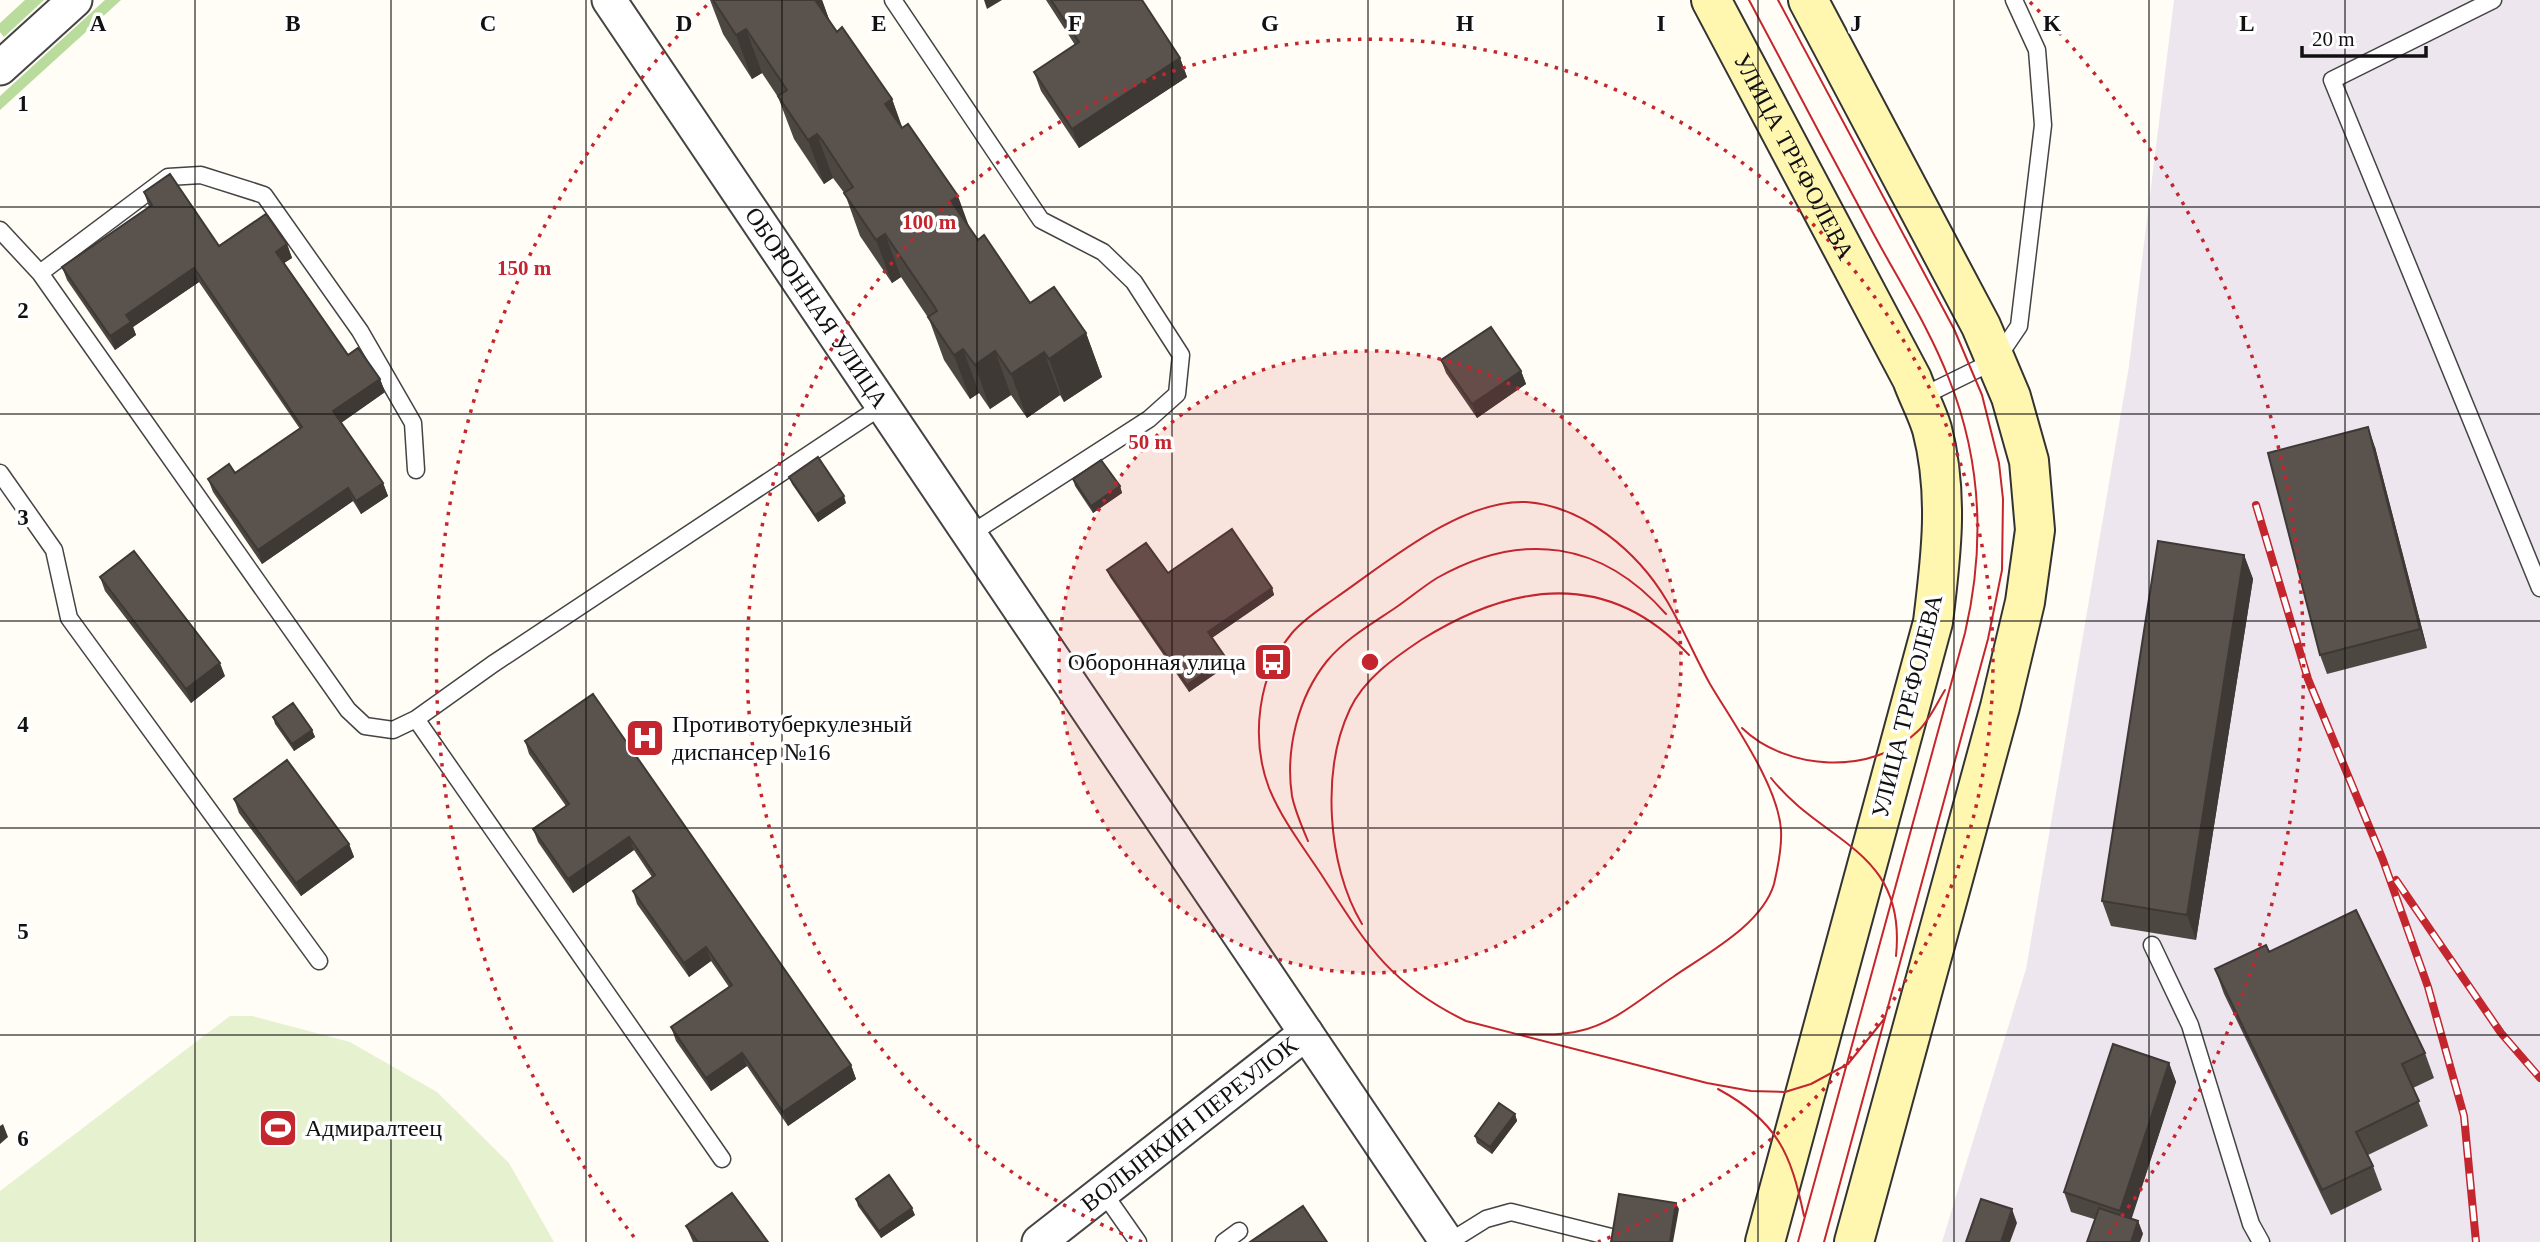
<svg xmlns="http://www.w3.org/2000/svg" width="2540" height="1242" font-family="Georgia,serif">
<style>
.industrial{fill:#eee6ef}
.forest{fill:#b9dc9c}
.pitch{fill:#e6f2cf}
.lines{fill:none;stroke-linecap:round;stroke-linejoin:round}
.lane-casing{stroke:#444;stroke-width:19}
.street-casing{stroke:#444;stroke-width:37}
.secondary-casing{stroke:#333;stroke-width:42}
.lane{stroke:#fff;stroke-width:16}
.street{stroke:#fff;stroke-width:33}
.secondary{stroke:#fff6b0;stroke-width:38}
.tram{stroke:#c4262e;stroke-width:2}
.rail-casing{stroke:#c4262e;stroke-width:8}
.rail{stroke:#fff;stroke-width:5;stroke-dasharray:16;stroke-linecap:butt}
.wall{fill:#4d4742}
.shaded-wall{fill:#3f3936}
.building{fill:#5a524d;stroke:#3f3936;stroke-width:2}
.grid{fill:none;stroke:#111;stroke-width:2;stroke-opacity:0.55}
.ring{fill:none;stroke:#c4262e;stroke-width:3.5;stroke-dasharray:3.5 7}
.labels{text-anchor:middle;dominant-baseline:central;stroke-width:7;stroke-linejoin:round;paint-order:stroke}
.street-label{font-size:24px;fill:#111;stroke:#fff}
.poi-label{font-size:24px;fill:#111;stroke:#fff;text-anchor:start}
.grid-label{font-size:23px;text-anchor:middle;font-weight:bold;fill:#111;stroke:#fff;stroke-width:7;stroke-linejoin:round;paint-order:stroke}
.centre{fill:#c4262e;stroke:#fff;stroke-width:3.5}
.ring-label{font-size:21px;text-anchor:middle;font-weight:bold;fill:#c4262e;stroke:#fff;stroke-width:7;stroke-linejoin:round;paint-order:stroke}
</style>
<rect width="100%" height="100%" fill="#fffdf5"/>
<path class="industrial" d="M2174,0H2540V1242H1942L2026,969L2129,366Z"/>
<path class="forest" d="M25,0H44L4,37L0,32V23Z
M105,0H121L0,110V96Z"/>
<path class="pitch" d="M230,1016H252L350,1042L437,1092L509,1163L554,1242H0V1191Z"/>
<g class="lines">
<g class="lane-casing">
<path id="lane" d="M893,0L1041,220L1103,252L1134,282L1181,355L1177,394L1149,419L969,535
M2493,0L2332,80L2540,588
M0,230L40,273L348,710L365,726L393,730L416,719L722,1159
M40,273L168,177L201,175L264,195L360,331L413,423L416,470
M1919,398L1996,360L2019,326L2043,125L2037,50L2014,0
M0,473L54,550L69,618L319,961
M416,719L493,664L882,406
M2152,945L2190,1025L2251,1224L2261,1242
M1103,1192L1138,1242
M1224,1242L1239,1231
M1449,1242L1486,1219L1511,1212L1615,1238"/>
</g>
<g class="street-casing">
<g id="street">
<path id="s1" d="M609,0L1447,1242"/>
<path d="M0,68L75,0"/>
<path id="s2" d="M1039,1242L1306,1033"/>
</g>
</g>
<g class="secondary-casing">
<g id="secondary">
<path id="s3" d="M1711,0L1912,379C1918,396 1927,412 1932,429C1949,494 1941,557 1933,622L1765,1242"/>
<path d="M1808,0L1981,326L2011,397L2029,461L2035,530L2025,602L2000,707L1854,1242"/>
</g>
</g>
<use href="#lane" class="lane"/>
<use href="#street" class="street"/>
<use href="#secondary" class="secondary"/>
<path class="tram" d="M1749,0C1789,76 1830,153 1871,229C1897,278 1929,327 1949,379C1982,462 1985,547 1965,633L1798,1242
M1778,0L1954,329L1982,395L1999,463L2003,499L2002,570L1988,639L1824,1242
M1742,728C1786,771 1873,776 1918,731C1929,721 1937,703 1945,690
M1771,778C1823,844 1907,849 1896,956
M1308,841C1302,827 1295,811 1292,796C1285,750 1298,697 1327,661C1346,638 1375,622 1398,606C1411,597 1424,586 1437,578C1522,530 1602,541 1666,614
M1362,924C1327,866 1321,770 1350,709C1364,679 1394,658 1421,640C1514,582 1609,569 1689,655
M1517,1034C1538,1034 1559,1036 1579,1031C1614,1024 1644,996 1673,977C1706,954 1762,925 1774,884C1778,867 1782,847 1781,830C1778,785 1733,723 1710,684C1695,657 1683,628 1667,601C1638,552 1584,506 1526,502C1461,499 1385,564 1334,599C1320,609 1304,619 1292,633C1258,674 1250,738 1269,788C1281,818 1303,847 1321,874C1366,944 1388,983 1466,1021L1707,1083L1751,1091L1785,1092L1811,1084L1848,1064L1885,1018
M1718,1089C1777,1121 1791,1153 1804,1216"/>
<g class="rail-casing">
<path id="rail" d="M2256,505L2308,679L2383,860L2428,987L2464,1116L2476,1242
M2396,880L2501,1033L2540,1078"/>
</g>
<use href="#rail" class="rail"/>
</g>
<path class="wall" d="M710,0H822L830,22L892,99L902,128L978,240L1030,303L1086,333L1102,377L1064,402L1060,395L1027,418L1011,395L990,409L979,393L970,399L944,360L929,319L901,277L892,283L860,236L845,194L833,178L824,184L794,139L778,97L762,73L752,79L723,34Z
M1046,0H1142L1180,58L1187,77L1079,148L1041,91L1034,72L1075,45Z
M144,192L219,246L287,244L292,258L284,263L348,355L380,379L385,392L341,423L383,483L388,496L361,514L353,501L262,564L213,492L208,479L235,473L300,429L199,282L133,327L136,335L115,350L67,280L62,267L149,207Z
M1441,360L1521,371L1526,384L1477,418L1446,373Z
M2375,447L2427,648L2327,674L2320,655Z
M789,477L846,503L818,522L792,484Z
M1073,479L1120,486L1122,493L1093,513L1075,486Z
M2244,555L2253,579L2196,940L2111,926L2102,901Z
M1107,570L1168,573L1272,588L1274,595L1212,638L1226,658L1228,665L1189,692L1110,577Z
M100,577L225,676L191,703L105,591Z
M593,694L851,1065L856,1079L788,1126L747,1066L711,1091L676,1041L671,1027L729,987L711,961L689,977L637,904L633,891L652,877L634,850L573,893L538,842L533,829L566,806L529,754L525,741Z
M273,717L312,730L315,737L294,751L275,724Z
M234,799L349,844L354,857L301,896L239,813Z
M2269,952L2425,1053L2434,1078L2413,1088L2428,1126L2368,1155L2373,1166L2382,1190L2331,1215L2224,994L2215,969Z
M2169,1063L2176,1082L2131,1219L2138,1221L2143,1234L2071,1212L2064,1192Z
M1515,1114L1517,1121L1492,1154L1477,1143L1475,1136Z
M856,1199L915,1215L881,1238L858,1206Z
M686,1226L768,1242H693Z"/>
<path class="shaded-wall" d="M814,0H822L835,36Z
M984,0H1002L987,9Z
M746,29L762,73L752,79L736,35Z
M1180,58L1187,77L1079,148L1072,129Z
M892,99L908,143L885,104Z
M817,134L833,178L824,184L808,140Z
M958,196L974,240L951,201Z
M885,234L901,277L892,283L876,240Z
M287,244L292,258L281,265L276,252Z
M194,268L199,282L133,327L136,335L115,350L110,336L126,315Z
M1086,333L1102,377L1064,402L1049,359Z
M963,349L979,393L970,399L954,355Z
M995,351L1011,395L990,409L975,365Z
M1044,352L1060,395L1027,418L1011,374Z
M1521,371L1526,384L1477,418L1472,404Z
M380,379L385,392L338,425L333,411Z
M2368,427L2375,447L2427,648L2420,629Z
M383,483L388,496L361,514L356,501Z
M1120,486L1122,493L1093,513L1091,506Z
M348,488L353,501L262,564L258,550Z
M844,496L846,503L818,522L815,515Z
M2244,555L2253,579L2196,940L2187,915Z
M1272,588L1274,595L1210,639L1208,632Z
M1226,658L1228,665L1189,692L1187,685Z
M220,663L225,676L191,703L186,689Z
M312,730L315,737L294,751L292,744Z
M629,837L634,850L573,893L568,879Z
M349,844L354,857L301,896L296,883Z
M706,947L711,961L689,977L684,963Z
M742,1053L747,1066L711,1091L706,1078Z
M2169,1063L2176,1082L2128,1230L2120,1211Z
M851,1065L856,1079L788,1126L783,1112Z
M1515,1114L1517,1121L1492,1154L1490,1147Z
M3,1124L8,1137L0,1144V1126Z
M1676,1203L1679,1209L1673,1242H1670Z
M912,1208L915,1215L881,1238L879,1231Z
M2012,1209L2017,1223L2010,1242H2001Z
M2138,1221L2143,1234L2140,1242H2131Z"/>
<path class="building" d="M713,0H815L837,32L842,27L892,99L885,104L902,128L908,124L958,196L951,201L978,240L984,235L1030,303L1054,287L1086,333L1049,359L1044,352L1011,374L995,351L975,365L963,349L954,355L928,317L937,311L932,303L885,234L876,240L844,193L853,187L822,140L817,134L808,140L778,96L787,90L746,29L736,35Z
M1051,0H1142L1180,58L1072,129L1034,72L1079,42Z
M170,174L219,246L266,214L287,244L276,252L348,355L358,348L380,379L333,411L383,483L356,501L348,488L258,550L208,479L229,464L235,473L302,427L194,268L126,315L131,322L110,336L62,267L152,205L144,192Z
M1491,327L1521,371L1472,404L1441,360Z
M2368,427L2420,629L2320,655L2268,453Z
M818,457L844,496L815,515L789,477Z
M1101,460L1120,486L1091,506L1073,479Z
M1232,529L1272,588L1208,632L1226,658L1187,685L1107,570L1146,543L1168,573Z
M2158,541L2244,555L2187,915L2102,901Z
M134,551L220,663L186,689L100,577Z
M593,694L851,1065L783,1112L742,1053L706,1078L671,1027L732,985L706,947L684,963L633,891L655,875L629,837L568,879L533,829L569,804L525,741Z
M293,703L312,730L292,744L273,717Z
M287,760L349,844L296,883L234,799Z
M2356,910L2425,1053L2402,1064L2419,1101L2356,1132L2373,1166L2322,1190L2215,969L2266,945L2269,952Z
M2113,1044L2169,1063L2120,1211L2064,1192Z
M1499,1103L1515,1114L1490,1147L1475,1136Z
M889,1175L912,1208L879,1231L856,1199Z
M732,1193L768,1242H698L686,1226Z
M1619,1194L1676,1203L1670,1242H1611Z
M1981,1199L2012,1209L2001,1242H1966Z
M1303,1206L1327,1242H1250Z
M2099,1208L2138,1221L2131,1242H2087Z"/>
<path class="grid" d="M195,0V1242M391,0V1242M586,0V1242M782,0V1242M977,0V1242M1172,0V1242M1368,0V1242M1563,0V1242M1758,0V1242M1954,0V1242M2149,0V1242M2345,0V1242M0,207H2540M0,414H2540M0,621H2540M0,828H2540M0,1035H2540"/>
<circle cx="1370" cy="662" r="311" fill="#c4262e" fill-opacity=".12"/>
<g class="ring">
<circle cx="1370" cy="662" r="311"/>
<path d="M1142 1242A623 623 0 1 1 1598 1242"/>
<path d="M634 1237A934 934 0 0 1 710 2M2030 2A934 934 0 0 1 2106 1237"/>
</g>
<defs>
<g id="bus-square" transform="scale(2.0125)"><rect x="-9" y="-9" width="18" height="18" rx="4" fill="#c4262e" stroke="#fff"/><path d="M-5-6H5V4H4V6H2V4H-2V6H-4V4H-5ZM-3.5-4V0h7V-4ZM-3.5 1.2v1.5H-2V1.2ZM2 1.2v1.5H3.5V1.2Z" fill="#fff"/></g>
<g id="hospital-square" transform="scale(2.0125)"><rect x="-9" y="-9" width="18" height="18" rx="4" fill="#c4262e" stroke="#fff"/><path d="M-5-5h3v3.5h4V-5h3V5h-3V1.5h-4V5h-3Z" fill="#fff"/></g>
<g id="stadium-square" transform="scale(2.0125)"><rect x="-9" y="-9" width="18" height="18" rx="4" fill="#c4262e" stroke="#fff"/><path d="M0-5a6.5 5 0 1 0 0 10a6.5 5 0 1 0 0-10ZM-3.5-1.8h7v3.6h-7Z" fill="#fff"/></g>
</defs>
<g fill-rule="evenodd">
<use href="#bus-square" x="1273" y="662"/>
<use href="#hospital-square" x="645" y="738"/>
<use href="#stadium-square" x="278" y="1128"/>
</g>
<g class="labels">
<g class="street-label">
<text stroke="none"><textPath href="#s3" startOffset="177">УЛИЦА ТРЕФОЛЕВА</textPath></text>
<text stroke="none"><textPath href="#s1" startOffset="371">ОБОРОННАЯ УЛИЦА</textPath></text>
<text transform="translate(1907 706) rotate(-76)">УЛИЦА ТРЕФОЛЕВА</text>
<text stroke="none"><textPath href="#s2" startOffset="191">ВОЛЫНКИН ПЕРЕУЛОК</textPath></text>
</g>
<g class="poi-label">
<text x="1246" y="662" text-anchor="end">Оборонная улица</text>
<text x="672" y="724">Противотуберкулезный<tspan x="672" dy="28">диспансер №16</tspan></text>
<text x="305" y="1128">Адмиралтеец</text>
</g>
</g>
<g class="grid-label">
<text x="98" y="31">A</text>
<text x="293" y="31">B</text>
<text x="488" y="31">C</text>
<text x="684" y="31">D</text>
<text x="879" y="31">E</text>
<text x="1075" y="31">F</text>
<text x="1270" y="31">G</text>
<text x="1465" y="31">H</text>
<text x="1661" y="31">I</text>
<text x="1856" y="31">J</text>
<text x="2052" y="31">K</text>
<text x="2247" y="31">L</text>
<text x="23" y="111">1</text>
<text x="23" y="318">2</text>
<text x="23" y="525">3</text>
<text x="23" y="732">4</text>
<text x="23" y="939">5</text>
<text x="23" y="1146">6</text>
</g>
<circle cx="1370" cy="662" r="10" class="centre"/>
<g class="ring-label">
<text x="929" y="229">100 m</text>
<text x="524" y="275">150 m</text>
<text x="1150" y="449">50 m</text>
</g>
<path d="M2302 46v10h124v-10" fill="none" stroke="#111111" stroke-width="3.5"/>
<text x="2312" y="46" font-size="21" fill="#111111" stroke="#ffffff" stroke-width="5" paint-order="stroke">20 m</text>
</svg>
